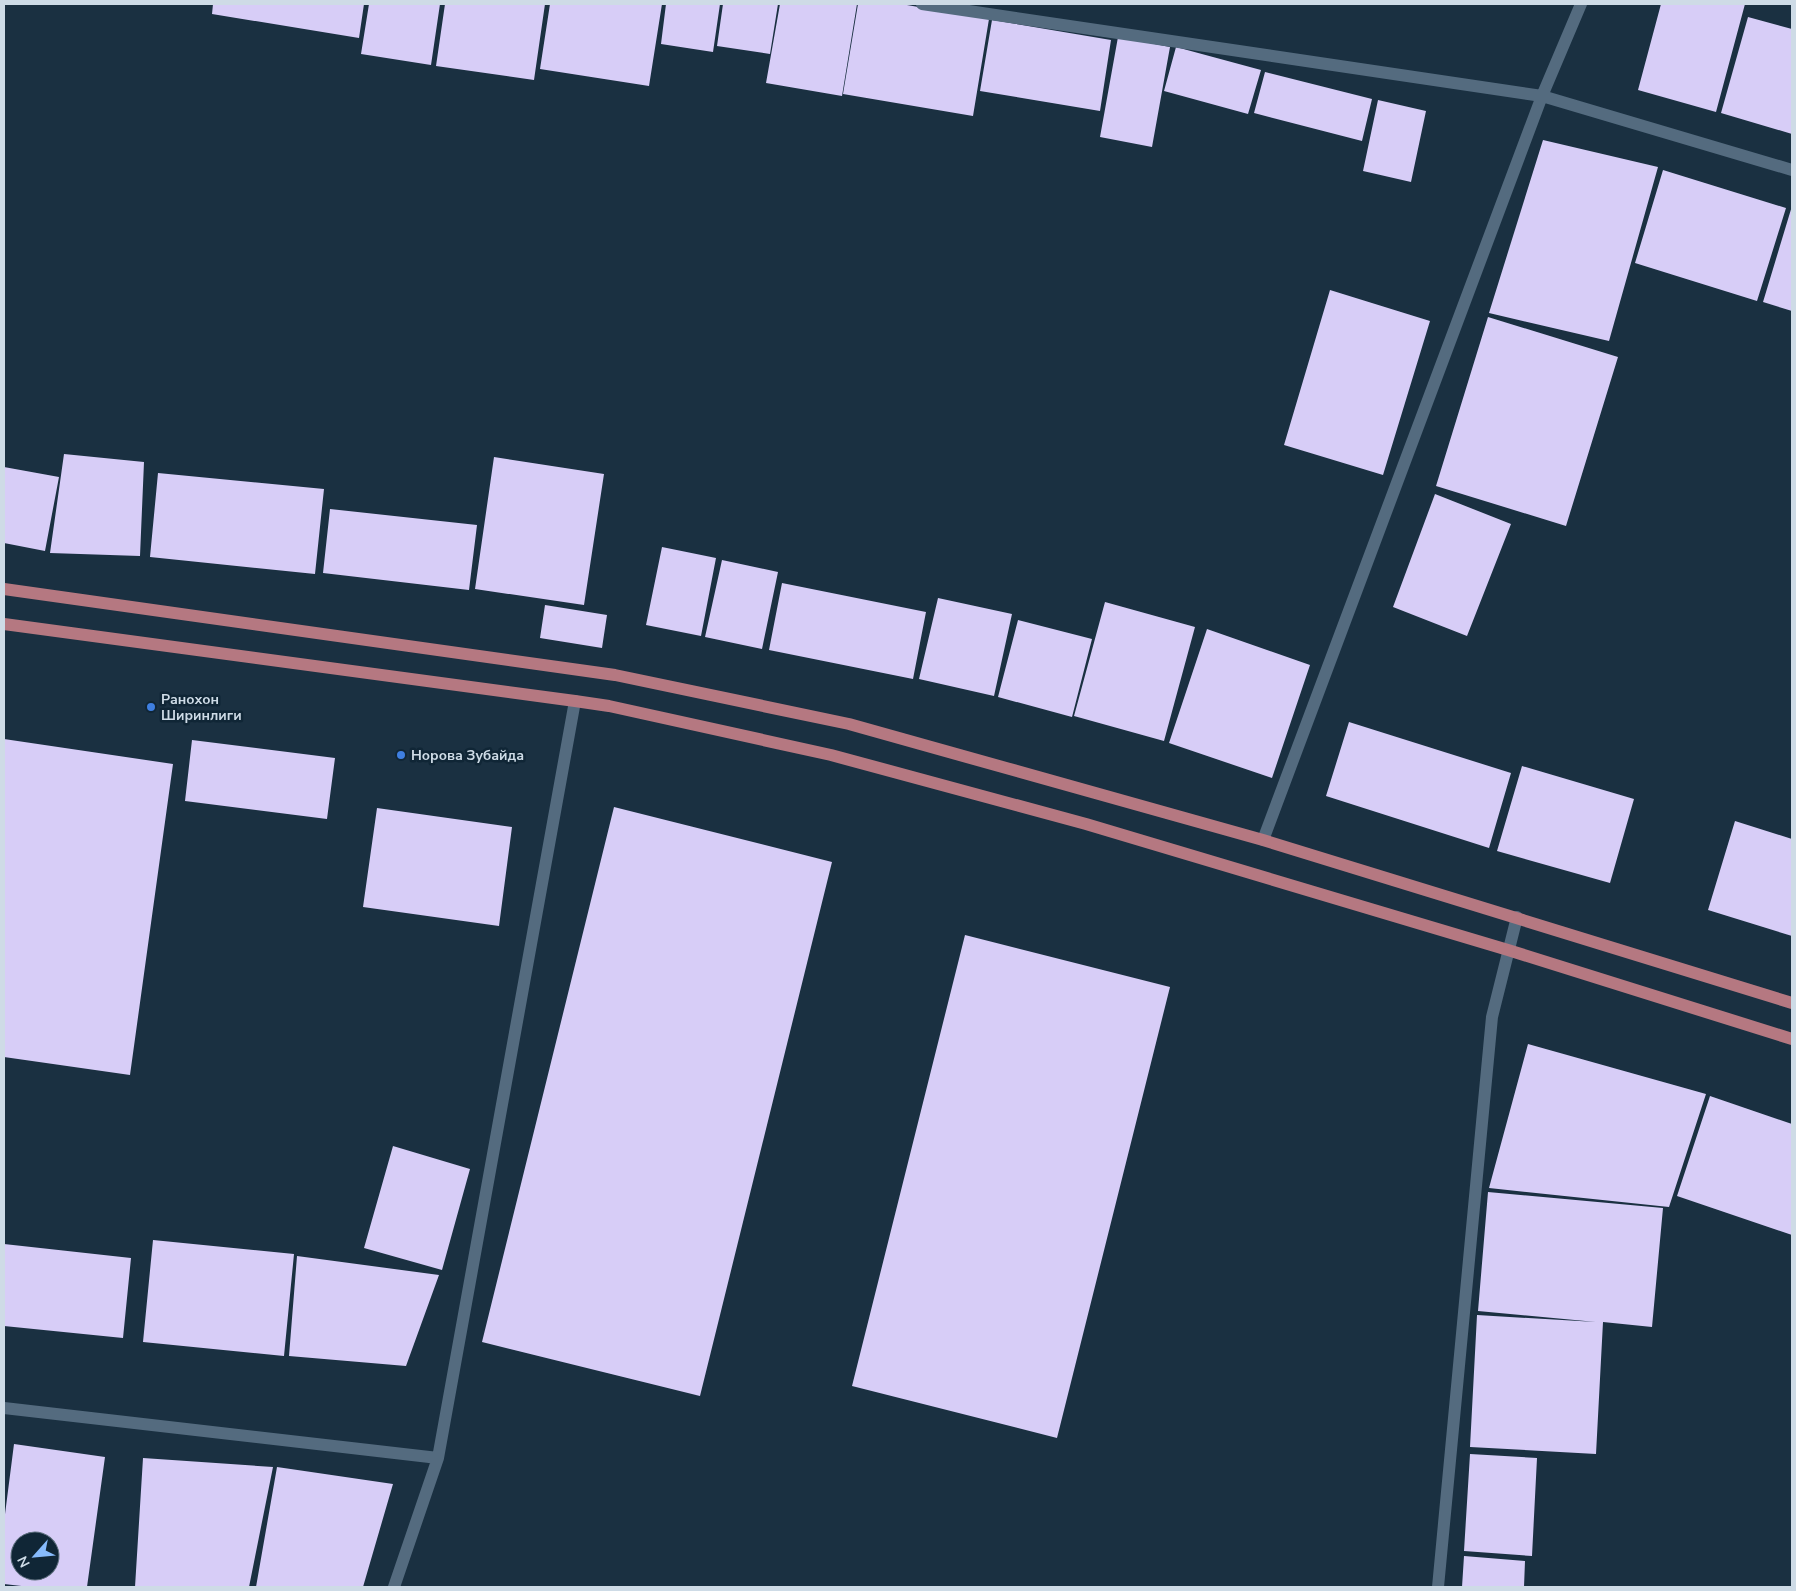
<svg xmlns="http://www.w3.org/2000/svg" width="1796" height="1591" font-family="'Nunito Sans',sans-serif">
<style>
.building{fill:#d7cdf7;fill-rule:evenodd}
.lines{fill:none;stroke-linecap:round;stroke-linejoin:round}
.minor{stroke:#546b7f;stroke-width:12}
.major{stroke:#b57881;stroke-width:12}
.shop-dot{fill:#3f7fe0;stroke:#102636;stroke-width:2}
.labels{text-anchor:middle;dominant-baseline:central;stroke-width:5;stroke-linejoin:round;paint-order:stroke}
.poi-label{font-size:14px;font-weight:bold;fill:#cedbe6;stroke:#102636;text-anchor:start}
</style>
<rect width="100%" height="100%" fill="#1a3041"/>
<path class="building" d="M213,4H364L359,38L212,14Z
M369,4H440L431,65L361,54Z
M445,4H545L534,80L436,66Z
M550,4H662L649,86L540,69Z
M666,4H720L713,52L661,44Z
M723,4H778L770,54L717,46Z
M780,4H857L842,96L766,83Z
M858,4H901L989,19L973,116L843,94Z
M1661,4H1745L1716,112L1638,90Z
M1748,17L1792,29V134L1721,113Z
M992,20L1111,40L1100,111L980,91Z
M1118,37L1170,47L1152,147L1100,137Z
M1176,47L1261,70L1248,114L1164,91Z
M1265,72L1372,99L1362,141L1254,113Z
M1378,100L1426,111L1411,182L1363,171Z
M1543,140L1658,167L1609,341L1489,313Z
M1663,170L1786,208L1757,301L1635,263Z
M1792,206V311L1763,302Z
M1330,290L1430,321L1383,475L1284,445Z
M1488,317L1618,357L1566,526L1436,486Z
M64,454L144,462L140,556L50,553Z
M494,457L604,474L584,605L475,589Z
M4,467L59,477L45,551L4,543Z
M158,473L324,489L315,574L150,557Z
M1435,494L1511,524L1467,636L1393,607Z
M330,509L477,525L469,590L323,573Z
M662,547L716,558L701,636L646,625Z
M722,560L778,572L762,649L705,637Z
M782,583L926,612L913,679L769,650Z
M938,598L1012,614L994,696L919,679Z
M1105,602L1195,627L1164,741L1074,716Z
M545,605L607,615L602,648L540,638Z
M1018,620L1092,639L1072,717L998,697Z
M1207,629L1310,665L1272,778L1169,743Z
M1349,722L1511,773L1489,848L1326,796Z
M4,739L173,764L130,1075L4,1057Z
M192,740L335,758L327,819L185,801Z
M1522,766L1634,799L1610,883L1497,851Z
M614,807L832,862L700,1396L482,1342Z
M377,808L512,827L499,926L363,907Z
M1735,821L1792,839V936L1708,910Z
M965,935L1170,987L1057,1438L852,1386Z
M1528,1044L1706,1094L1669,1207L1489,1188Z
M1710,1096L1792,1124V1235L1677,1196Z
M393,1146L470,1169L442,1270L364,1248Z
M1488,1192L1663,1208L1652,1327L1603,1322L1596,1454L1470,1447L1477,1315L1596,1322L1478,1311Z
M153,1240L294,1254L284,1356L143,1342Z
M4,1244L131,1258L123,1338L4,1326Z
M297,1256L439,1275L406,1366L289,1356Z
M14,1444L105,1457L87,1587H30L4,1584V1522ZM20,1541H50V1571H20Z
M1470,1454L1537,1458L1532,1556L1464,1551Z
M143,1458L273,1467L249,1587H135Z
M277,1467L393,1484L363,1587H256Z
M1464,1556L1525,1561L1524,1587H1462Z"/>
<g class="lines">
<path class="minor" d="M922,4L1542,96L1792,170
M1263,840L1542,96L1581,4
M4,1408L438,1458
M394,1587L438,1458L575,701
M1438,1587L1492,1017L1517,917"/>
<path class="major" d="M4,589L615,675L849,724L1263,840L1792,1003
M4,624L575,701L609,706L831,755L1086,824L1508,950L1792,1039"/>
</g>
<g class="shop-dot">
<circle cx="151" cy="707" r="5"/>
<circle cx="401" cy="755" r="5"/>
</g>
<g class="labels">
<g class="poi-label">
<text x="161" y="699">Ранохон<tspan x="161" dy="16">Ширинлиги</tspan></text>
<text x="411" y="755">Норова Зубайда</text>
</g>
</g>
<rect width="1796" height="1591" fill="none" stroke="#cedbe6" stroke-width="10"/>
<g transform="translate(35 1556) rotate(243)"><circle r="24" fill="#102636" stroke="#5c6e7c"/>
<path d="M0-4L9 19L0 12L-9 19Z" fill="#87bbfc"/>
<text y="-8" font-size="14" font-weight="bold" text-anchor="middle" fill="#cedbe6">N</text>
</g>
</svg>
